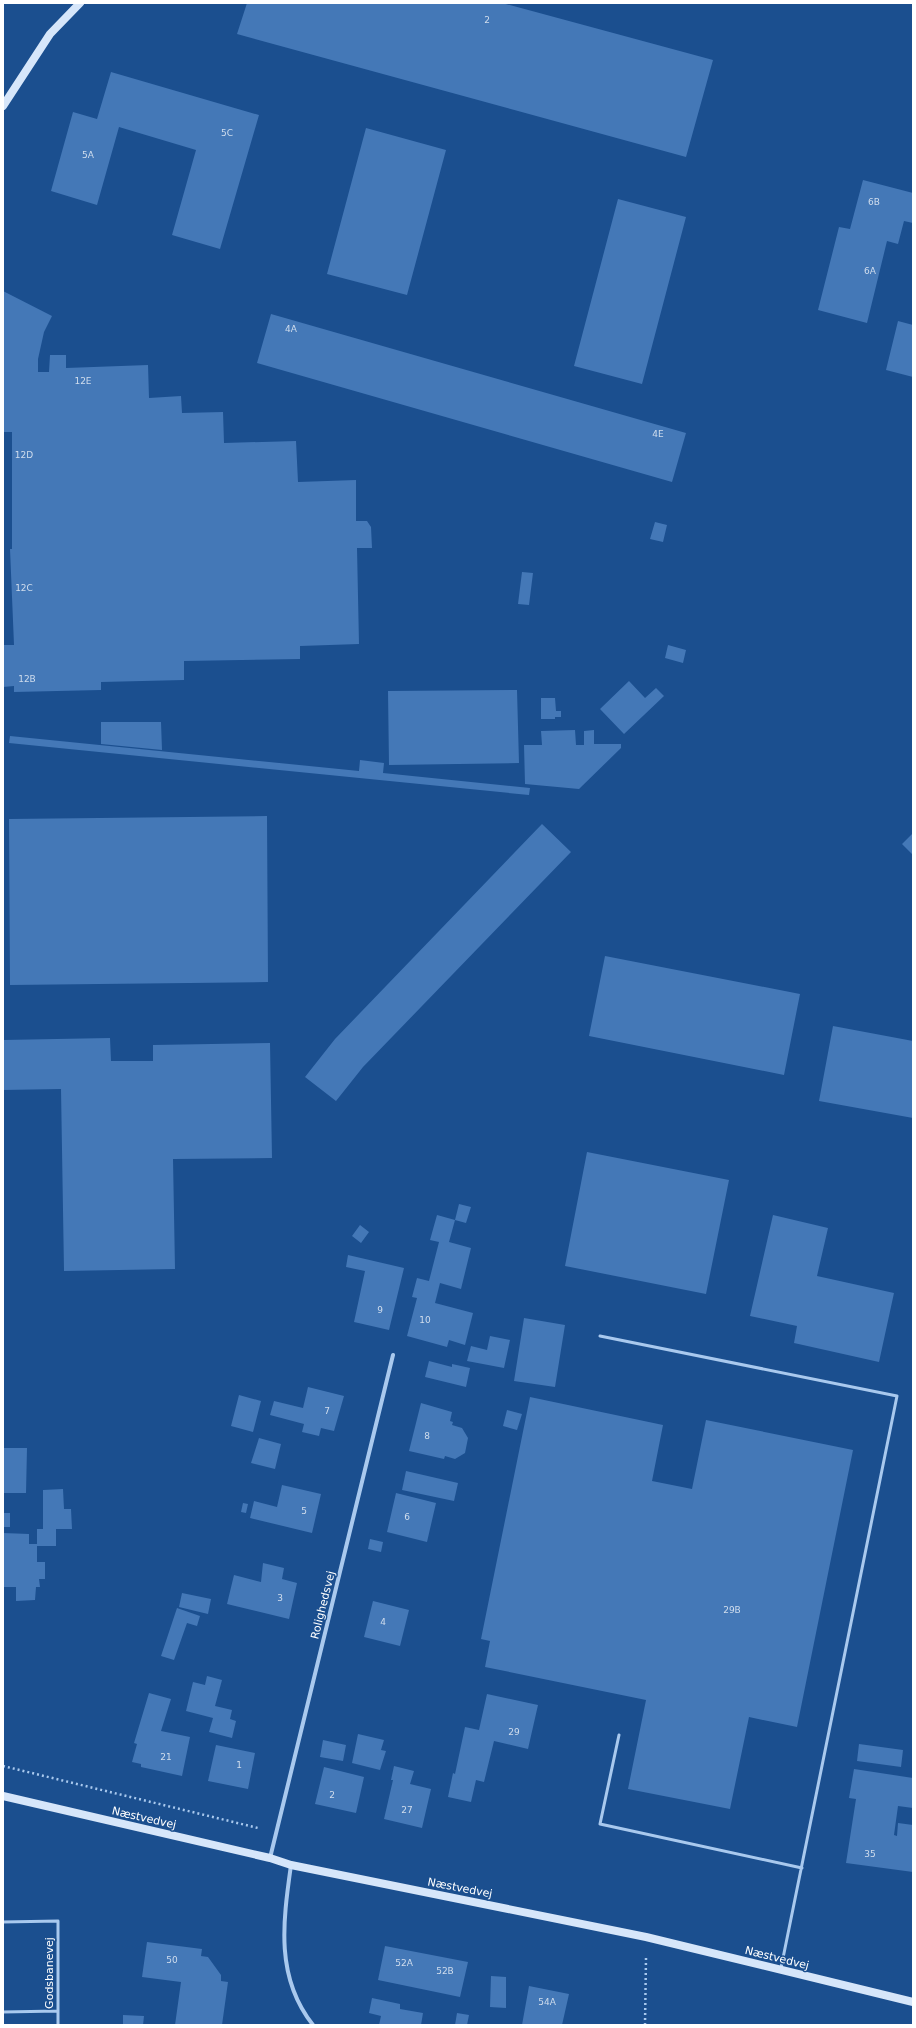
<svg xmlns="http://www.w3.org/2000/svg" width="916" height="2028" font-family="'DejaVu Sans',sans-serif">
<style>
.building{fill:#4478b7}
.lines{fill:none;stroke-linecap:round;stroke-linejoin:round}
.path{stroke:#a9c9ee;stroke-width:2.5;stroke-dasharray:2 3;stroke-linecap:butt}
.lane{stroke:#a9c9ee;stroke-width:3}
.street{stroke:#a9c9ee;stroke-width:4}
.secondary{stroke:#d6e6fa;stroke-width:8}
.labels{text-anchor:middle;dominant-baseline:central;stroke-width:3;stroke-linejoin:round;paint-order:stroke}
.number-label{font-size:9px;fill:#d0dded}
.street-label{font-size:11px;fill:#fff;stroke:#1b4f8f}
</style>
<rect width="100%" height="100%" fill="#1b4f8f"/>
<path class="building" d="M247,3H502L713,60L686,157L237,34Z
M111,72L259,115L220,249L172,235L196,150L119,127L97,205L51,191L73,112L97,119Z
M366,128L446,150L407,295L327,274Z
M863,180L913,193V223L904,221L898,244L887,241L867,323L818,310L839,227L850,229Z
M618,199L686,217L642,384L574,366Z
M3,291L52,316L44,332L38,359V372H49L50,355H66V368L148,365L149,398L181,396L182,413L223,412L224,443L296,441L298,482L356,480V521H367L371,527L372,548H357L359,644L300,646V659L184,661V680L101,682V690L14,692V686L3,687V645H14L10,549H12V432H3Z
M271,314L686,433L672,482L257,363Z
M898,321L913,325V377L886,370Z
M655,522L667,525L663,542L650,539Z
M522,572L533,573L529,605L518,604Z
M668,645L686,650L683,663L665,658Z
M629,681L645,698L656,688L664,696L624,734L600,709Z
M517,690L519,763L389,765L388,691Z
M541,698H555L556,711H561V717H555V719H541Z
M101,722H161L162,750L101,744Z
M575,730L576,745H584V731L594,730V744H621V748L579,789L525,784L524,745H542L541,731Z
M10,736L359,771L360,760L384,763L383,773L530,788L529,795L9,743Z
M267,816L268,982L10,985L9,819Z
M542,824L571,852L363,1067L336,1101L305,1077L335,1039Z
M913,833V855L902,844Z
M605,956L800,994L784,1075L589,1036Z
M833,1026L913,1041V1118L819,1101Z
M110,1038L111,1061H153V1045L270,1043L272,1158L173,1159L175,1269L64,1271L61,1089L3,1090V1040Z
M587,1152L729,1180L706,1294L565,1266Z
M459,1204L471,1207L466,1223L455,1220Z
M437,1215L455,1220L449,1242L471,1248L461,1289L440,1283L435,1303L473,1313L465,1345L449,1340L447,1347L407,1336L417,1298L412,1297L417,1278L429,1281L439,1242L430,1240Z
M773,1215L828,1228L817,1276L894,1293L879,1362L794,1343L797,1326L750,1316Z
M360,1225L369,1232L361,1243L352,1236Z
M348,1255L404,1268L389,1330L354,1322L365,1271L346,1267Z
M524,1318L565,1325L555,1387L514,1381Z
M490,1336L510,1340L504,1368L467,1361L471,1346L487,1350Z
M429,1361L452,1367V1364L470,1368L466,1387L425,1377Z
M308,1387L344,1396L334,1431L321,1428L319,1436L302,1432L304,1424L270,1415L274,1401L303,1408Z
M239,1395L261,1401L253,1432L231,1426Z
M530,1397L663,1425L652,1481L692,1489L706,1420L853,1450L797,1727L749,1717L730,1809L628,1789L646,1700L485,1667L490,1641L481,1639Z
M421,1403L452,1412L450,1421L453,1422L452,1425L462,1428L468,1438L465,1453L455,1459L445,1456L444,1459L409,1451Z
M507,1410L522,1414L517,1430L503,1426Z
M259,1438L281,1444L275,1469L251,1463Z
M3,1448H27L26,1493H3Z
M406,1471L458,1483L454,1501L402,1490Z
M282,1485L321,1494L312,1533L250,1518L254,1501L277,1507Z
M63,1489L64,1509H71L72,1529H56V1546H37V1562H45V1579H39L40,1587H36L35,1600L16,1601V1587H3V1533L29,1534V1544H37V1529H43V1490Z
M396,1493L436,1503L427,1542L387,1532Z
M243,1503L248,1504L246,1513L241,1512Z
M3,1513H10V1527H3Z
M370,1539L383,1542L381,1552L368,1549Z
M263,1563L284,1568L282,1579L297,1583L289,1619L227,1604L234,1575L261,1582Z
M182,1593L211,1599L208,1614L179,1607Z
M373,1601L409,1610L400,1646L364,1637Z
M177,1608L200,1616L197,1626L187,1623L174,1660L161,1656Z
M207,1676L222,1680L215,1706L232,1710L230,1719L236,1721L232,1738L209,1732L213,1718L186,1711L193,1682L205,1685Z
M149,1693L171,1699L161,1731L190,1737L182,1776L141,1767V1764L132,1762L137,1744L134,1743Z
M487,1694L538,1705L528,1749L494,1741L484,1782L476,1780L471,1802L448,1797L453,1773L455,1774L465,1727L479,1730Z
M358,1734L384,1740L381,1750L386,1751L380,1770L352,1763Z
M323,1740L346,1745L343,1761L320,1757Z
M859,1744L903,1750L901,1767L857,1761Z
M216,1745L255,1753L248,1789L208,1781Z
M394,1766L414,1771L410,1784L431,1789L422,1828L384,1819L393,1780H391Z
M324,1767L364,1777L356,1813L315,1804Z
M854,1769L913,1778V1808L898,1806L894,1835L897,1836L898,1823L913,1825V1872L846,1863L856,1799L849,1798Z
M147,1942L202,1949L201,1956L208,1957L221,1975V1981L228,1982L222,2025H175L181,1982L142,1977Z
M385,1946L468,1962L460,1997L378,1980Z
M491,1976L506,1977V2008L490,2007Z
M529,1986L569,1994L562,2025H522Z
M372,1998L400,2004V2009L423,2013L421,2025H379L381,2016L369,2013Z
M457,2013L469,2015L467,2025H455Z
M123,2015L144,2016L143,2025H123Z"/>
<g class="lines">
<path class="path" d="M3,1766L258,1828
M645,2025L646,1958"/>
<path class="lane" d="M600,1336L897,1396L781,1968
M619,1735L600,1824L802,1868
M3,1922L58,1921V2025
M3,2012L58,2011"/>
<path class="street" d="M270,1858L393,1355
M291,1865C283,1922 275,1977 313,2025"/>
<path class="secondary" d="M3,106L50,34L80,3
M3,1796L270,1858L291,1865L646,1937L913,2002"/>
</g>
<g class="labels">
<g class="number-label">
<text x="487" y="20">2</text>
<text x="227" y="133">5C</text>
<text x="88" y="155">5A</text>
<text x="874" y="202">6B</text>
<text x="870" y="271">6A</text>
<text x="291" y="329">4A</text>
<text x="83" y="381">12E</text>
<text x="658" y="434">4E</text>
<text x="24" y="455">12D</text>
<text x="24" y="588">12C</text>
<text x="27" y="679">12B</text>
<text x="380" y="1310">9</text>
<text x="425" y="1320">10</text>
<text x="327" y="1411">7</text>
<text x="427" y="1436">8</text>
<text x="304" y="1511">5</text>
<text x="407" y="1517">6</text>
<text x="280" y="1598">3</text>
<text x="732" y="1610">29B</text>
<text x="383" y="1622">4</text>
<text x="514" y="1732">29</text>
<text x="166" y="1757">21</text>
<text x="239" y="1765">1</text>
<text x="332" y="1795">2</text>
<text x="407" y="1810">27</text>
<text x="870" y="1854">35</text>
<text x="172" y="1960">50</text>
<text x="404" y="1963">52A</text>
<text x="445" y="1971">52B</text>
<text x="547" y="2002">54A</text>
</g>
<g class="street-label">
<text transform="translate(323 1605) rotate(-76)">Rolighedsvej</text>
<text transform="translate(144 1818) rotate(13)">Næstvedvej</text>
<text transform="translate(460 1888) rotate(11)">Næstvedvej</text>
<text transform="translate(777 1958) rotate(14)">Næstvedvej</text>
<text transform="translate(49 1973) rotate(-90)">Godsbanevej</text>
</g>
</g>
<rect width="916" height="2028" fill="none" stroke="#ffffff" stroke-width="8"/>
</svg>
